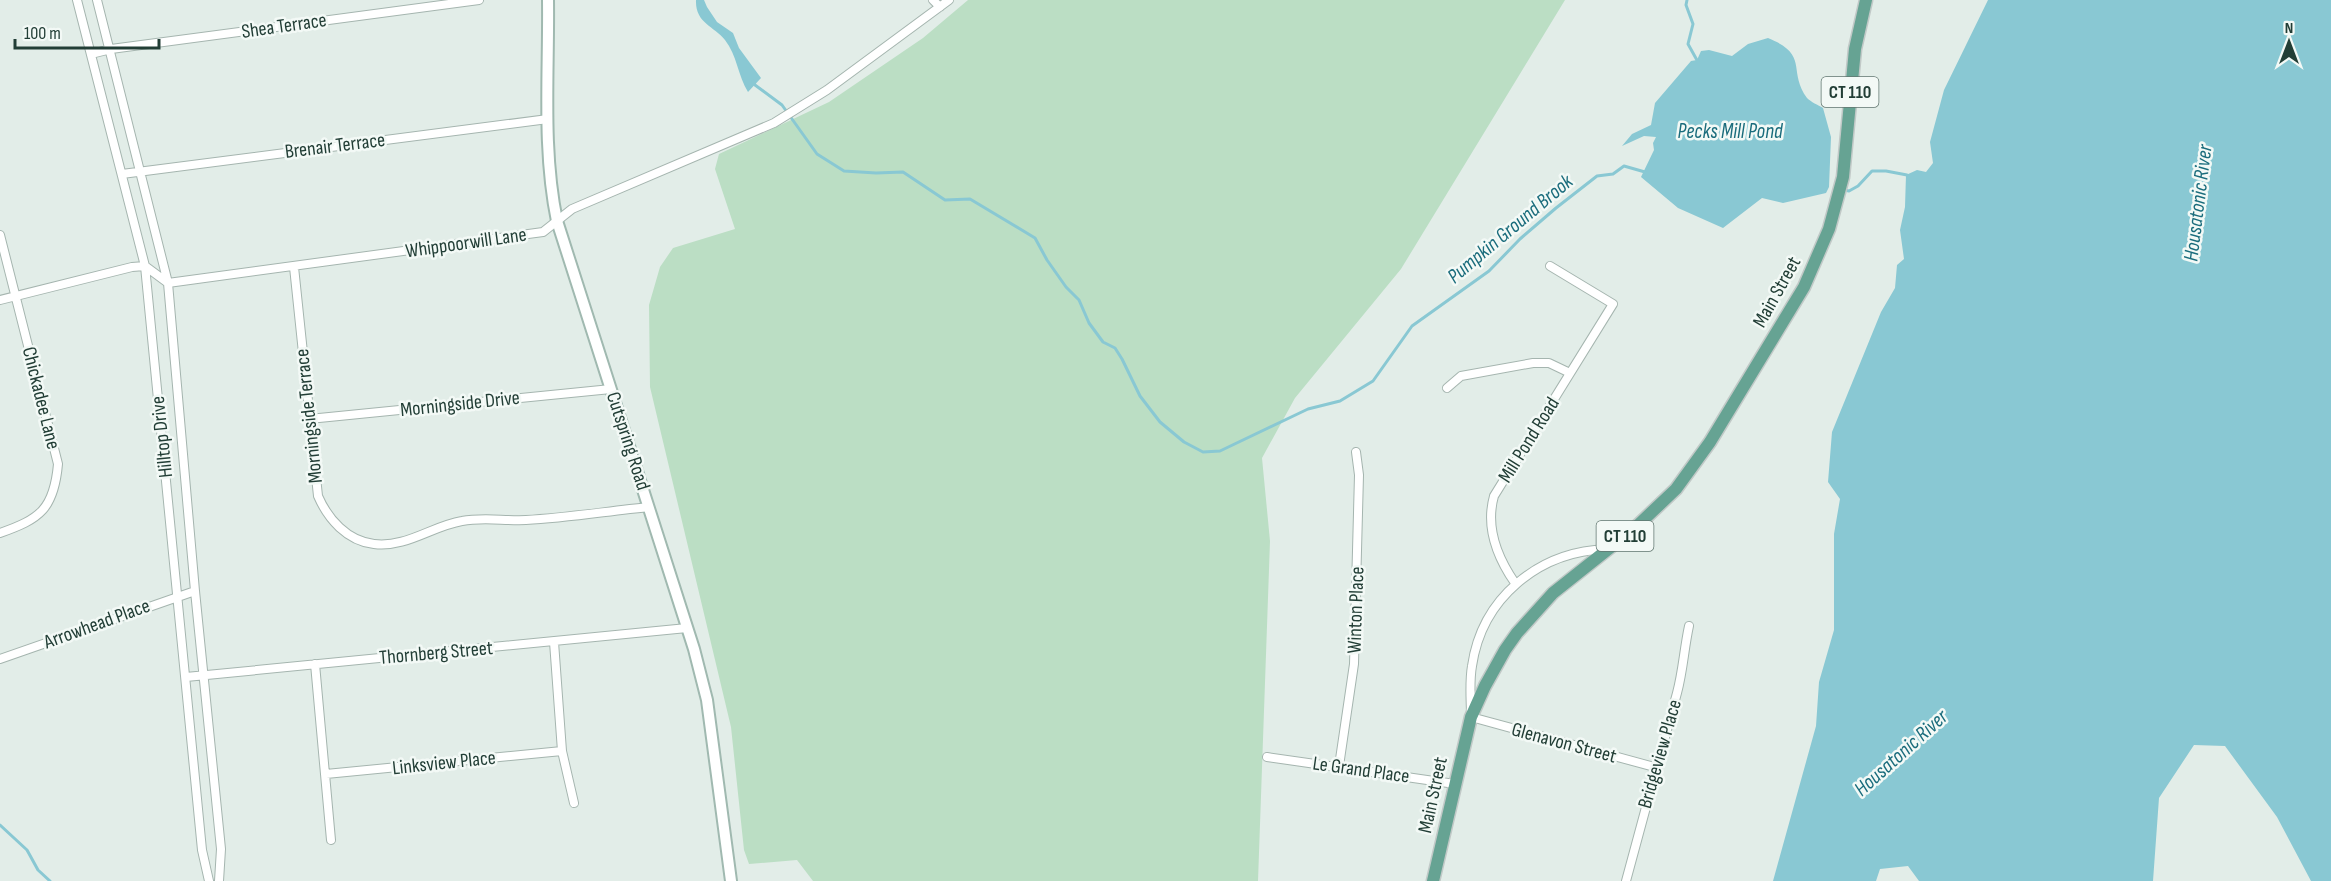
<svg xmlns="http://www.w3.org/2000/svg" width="2331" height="881" font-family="'Sofia Sans Condensed',sans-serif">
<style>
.green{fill:#bbdec4}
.water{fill:#89c8d3}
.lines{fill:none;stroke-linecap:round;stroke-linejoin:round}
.stream{stroke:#89c8d3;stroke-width:3}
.street-casing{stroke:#a5b5af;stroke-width:10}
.secondary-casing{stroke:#a0b9b0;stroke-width:14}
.primary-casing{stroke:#c1c9c7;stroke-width:15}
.street{stroke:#fff;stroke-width:8}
.secondary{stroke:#fff;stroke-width:10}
.primary{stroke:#66a393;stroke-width:12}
.labels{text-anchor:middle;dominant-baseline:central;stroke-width:5;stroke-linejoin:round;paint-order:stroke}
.shield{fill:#f3f9f6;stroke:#617670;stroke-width:1.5}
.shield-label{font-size:18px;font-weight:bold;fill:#223e36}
.street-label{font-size:20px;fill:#223e36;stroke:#f3f9f6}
.water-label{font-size:21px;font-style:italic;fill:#1a6c7c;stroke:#f3f9f6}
</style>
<rect width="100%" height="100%" fill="#e2ede8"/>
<path class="green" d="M968,0H1565L1401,269L1295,398L1262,458L1270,541L1258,881H813L797,860L749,864L744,850L731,727L650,387L649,305L660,267L673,248L735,229L715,169L719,154L829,102L923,38Z"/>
<path class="water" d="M696,0H704L707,7L717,22L733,33L739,48L761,78L748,92C738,76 737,55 725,40C714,26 695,23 696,0Z
M1988,0H2331V881H2311L2277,817L2225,746L2194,745L2159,798L2153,881H1919L1908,866L1880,869L1876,881H1773L1816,726L1819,682L1834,630V534L1840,499L1828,482L1832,432L1881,312L1895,288L1897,265L1904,259L1900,230L1905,207L1906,175L1917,170L1926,172L1933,163L1930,142L1944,90Z
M1768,38C1810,55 1787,70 1807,98C1811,102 1818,105 1823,108L1831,137L1829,187L1826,193L1783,203L1762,198L1723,228L1678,208L1641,177L1654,150L1653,143L1656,137L1644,136L1622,146L1632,134L1651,125L1655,103L1691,61L1697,60L1701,51L1709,50L1732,56L1748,44Z"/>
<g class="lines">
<path class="stream" d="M1687,0L1686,5L1693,24L1688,44L1698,62
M753,81L755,85L782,105L817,154L844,171L876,173L903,172L945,200L970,199L1035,238L1047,260L1066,287L1079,300L1089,323L1103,342L1115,348L1122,359L1140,396L1160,422L1184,442L1203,452L1220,451L1308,409L1340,401L1373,381L1412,326L1489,271L1520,239L1556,208L1597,176L1613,174L1624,166L1645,172
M1844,190L1849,191L1858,186L1872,171H1886L1907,175
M0,825L27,850L38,870L50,881"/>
<g class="street-casing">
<path id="street" d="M77,0L145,266L202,850L209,881
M97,0L168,283L195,591L221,849L219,881
M933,0L940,7
M91,54L111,49L479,0
M122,174L548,119
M0,235L58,464C54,509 40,519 0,533
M294,267L318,496C328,519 347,541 374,544C406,548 432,526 462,521C483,517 504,521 526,520C567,518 608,511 649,507
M0,300L132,267L145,266L168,283L543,232L572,209L774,123L827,90L949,0
M1447,388L1461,376L1533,363H1549L1570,373
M309,419L611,389
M1606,549C1538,552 1482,598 1472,666C1469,683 1471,700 1471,717L1658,768
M1515,583C1497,557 1485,528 1494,496L1613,304L1550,266
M554,642L562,751L574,803
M0,659L195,591
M315,664L331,840
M186,677L687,628
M1267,757L1455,784
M1339,766L1354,664L1359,475L1356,452
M326,774L562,751
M1626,881L1677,693C1683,671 1684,649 1689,626"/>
</g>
<g class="secondary-casing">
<path id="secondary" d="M548,0C549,73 542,149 557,221L694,649L707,700L731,881"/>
</g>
<g class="primary-casing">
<path id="primary" d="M1433,881L1471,717L1485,686L1505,650L1517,633L1553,593L1636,527L1676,489L1710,442L1804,287L1829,229L1843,177L1855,49L1866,0"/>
</g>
<use href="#street" class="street"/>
<use href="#secondary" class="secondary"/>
<use href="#primary" class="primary"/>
</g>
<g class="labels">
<g class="shield">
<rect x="1821.5" y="77" width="57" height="30" rx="4.5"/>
<rect x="1596.5" y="521" width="57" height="30" rx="4.5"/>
</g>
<g class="shield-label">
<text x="1850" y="92">CT 110</text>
<text x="1625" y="536">CT 110</text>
</g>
<g class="street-label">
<text transform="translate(284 26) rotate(-8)">Shea Terrace</text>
<text transform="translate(335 146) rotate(-7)">Brenair Terrace</text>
<text transform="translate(466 243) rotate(-8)">Whippoorwill Lane</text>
<text transform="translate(1777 292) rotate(-61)">Main Street</text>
<text transform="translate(41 398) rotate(76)">Chickadee Lane</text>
<text transform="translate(460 404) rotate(-6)">Morningside Drive</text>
<text transform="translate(309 416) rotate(-96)">Morningside Terrace</text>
<text transform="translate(162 437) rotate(-96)">Hilltop Drive</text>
<text transform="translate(1529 440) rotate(-58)">Mill Pond Road</text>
<text transform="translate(628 441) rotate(72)">Cutspring Road</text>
<text transform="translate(1356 610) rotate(-88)">Winton Place</text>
<text transform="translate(97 624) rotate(-20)">Arrowhead Place</text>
<text transform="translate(436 653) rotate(-5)">Thornberg Street</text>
<text transform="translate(1564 743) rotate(15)">Glenavon Street</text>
<text transform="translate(1660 754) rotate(-74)">Bridgeview Place</text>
<text transform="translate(444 763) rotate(-6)">Linksview Place</text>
<text transform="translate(1361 770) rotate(8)">Le Grand Place</text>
<text transform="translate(1433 795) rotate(-78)">Main Street</text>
</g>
<g class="water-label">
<text x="1730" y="131">Pecks Mill Pond</text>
<text transform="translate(2198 203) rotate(-83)">Housatonic River</text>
<text transform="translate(1510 229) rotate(-40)">Pumpkin Ground Brook</text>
<text transform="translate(1901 753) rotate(-42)">Housatonic River</text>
</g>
</g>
<g transform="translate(2289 42)" stroke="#f3f9f6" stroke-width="4.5" paint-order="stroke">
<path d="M0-4.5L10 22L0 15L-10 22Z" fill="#223e36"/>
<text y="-9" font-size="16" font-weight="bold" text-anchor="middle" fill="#223e36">N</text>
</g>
<path d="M15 39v9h144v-9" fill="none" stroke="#223e36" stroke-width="3"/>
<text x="24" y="39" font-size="18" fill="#223e36" stroke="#f3f9f6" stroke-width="4.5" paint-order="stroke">100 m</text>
</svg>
